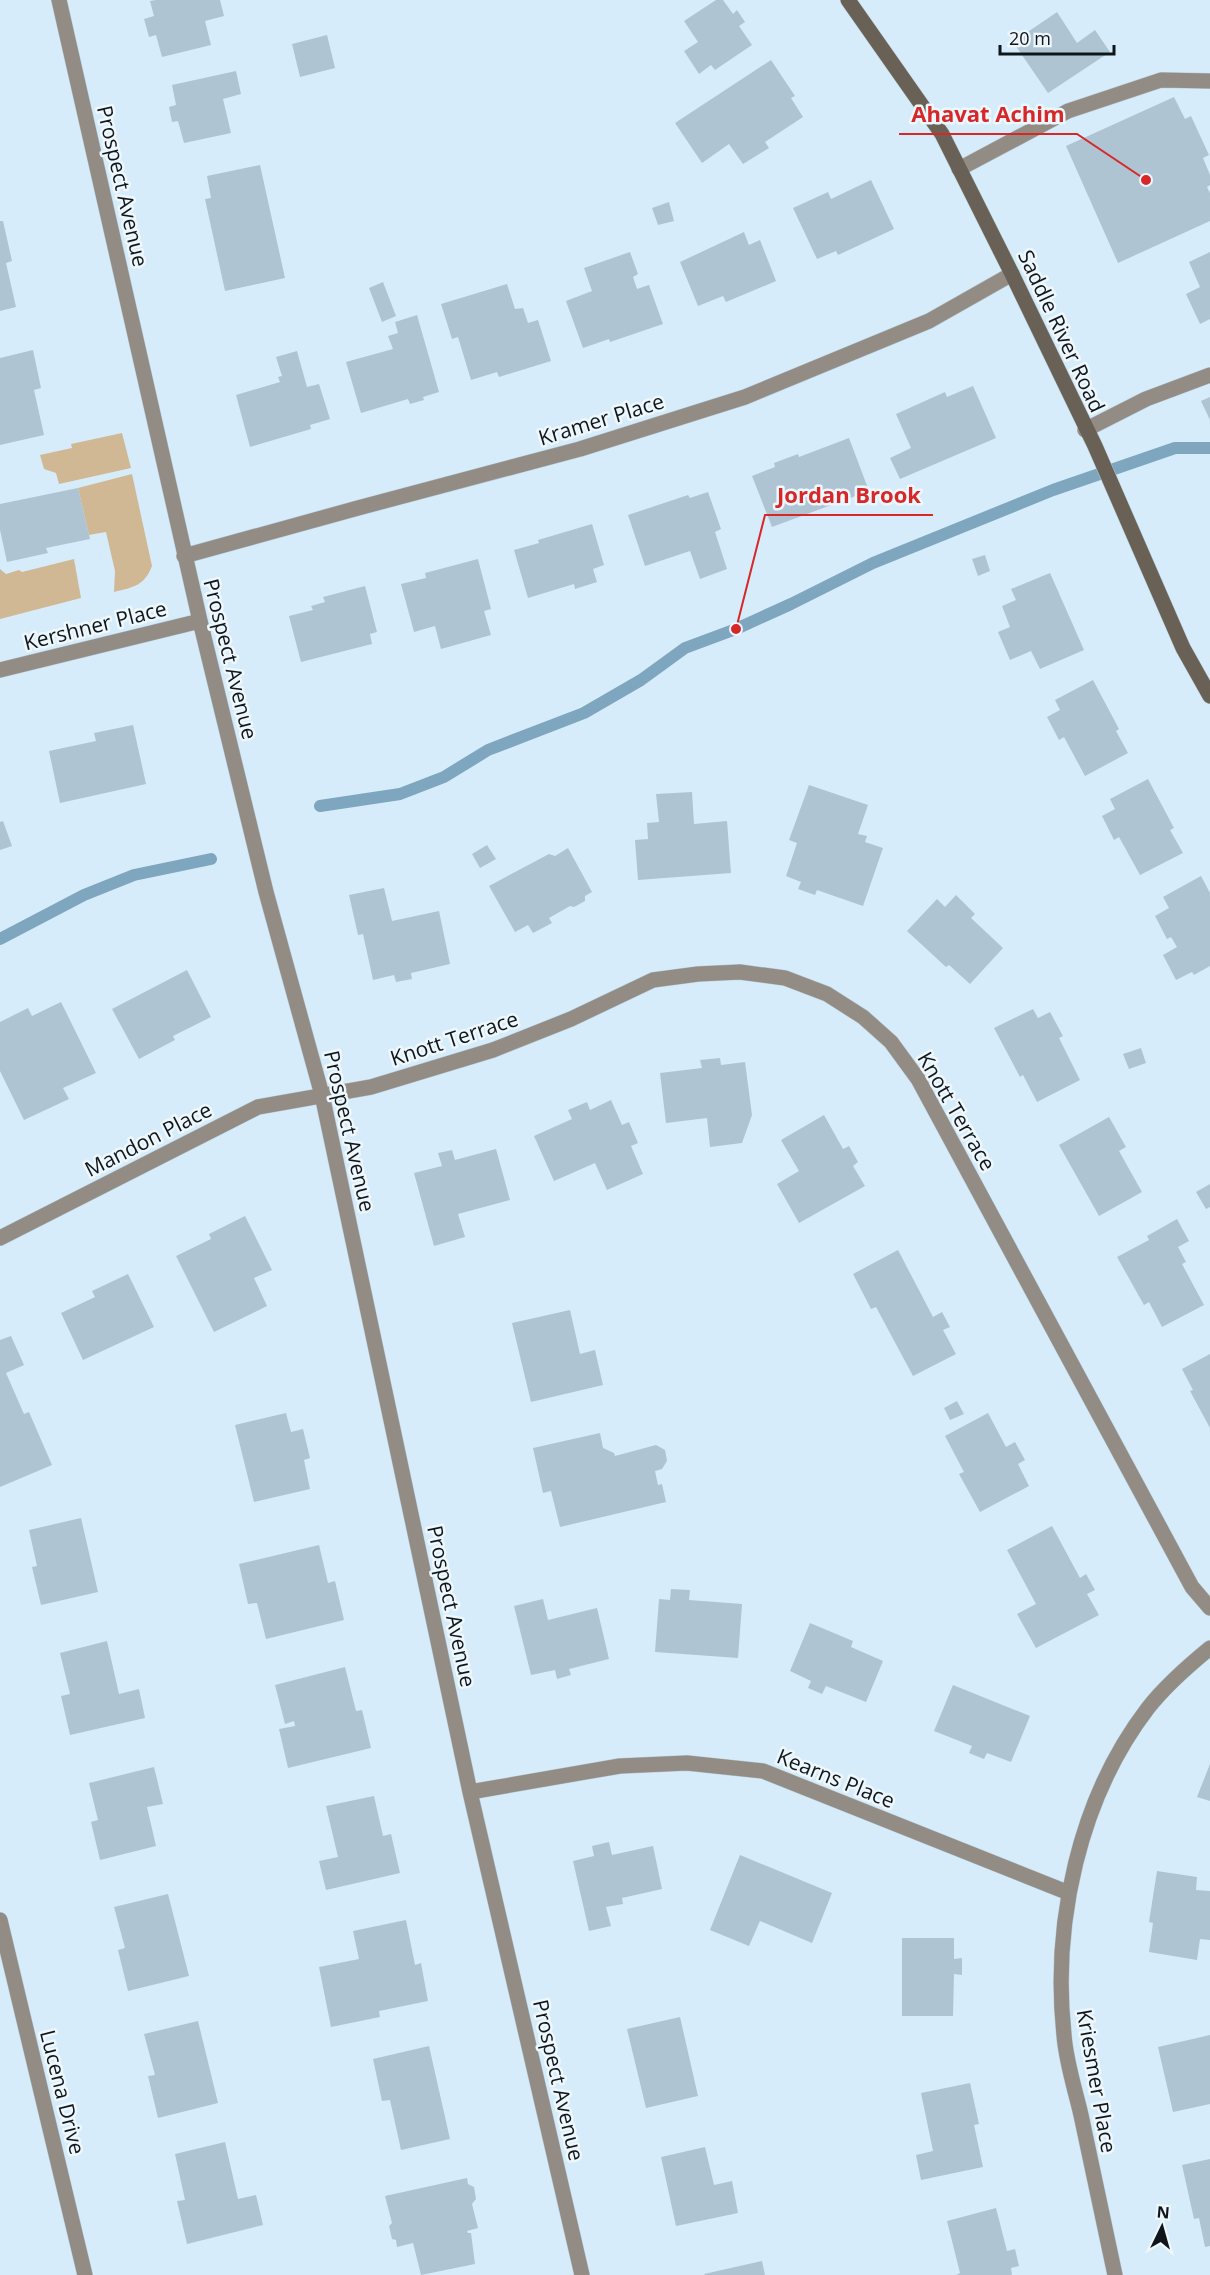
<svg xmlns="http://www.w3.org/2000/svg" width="1210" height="2275" font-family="'Open Sans',sans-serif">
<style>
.green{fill:#d0b895}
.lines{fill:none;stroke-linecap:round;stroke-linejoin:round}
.stream{stroke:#7fa6bf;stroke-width:12}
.building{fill:#afc4d2}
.service-casing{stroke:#b6cad7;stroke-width:16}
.minor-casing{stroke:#b6cad7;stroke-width:16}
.secondary-casing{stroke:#b6cad7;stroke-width:16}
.service{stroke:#928c84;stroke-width:15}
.minor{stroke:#928c84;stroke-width:15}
.secondary{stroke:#696155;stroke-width:15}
.labels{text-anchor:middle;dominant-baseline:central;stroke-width:5;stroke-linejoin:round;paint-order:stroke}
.street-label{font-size:21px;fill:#0e161b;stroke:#eef7fd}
.leader{fill:none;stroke:#d62828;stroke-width:2}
.callout-dot{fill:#d62828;stroke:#eef7fd;stroke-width:2}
.callout-label{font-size:22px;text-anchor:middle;font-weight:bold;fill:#d62828;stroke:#eef7fd;stroke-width:5;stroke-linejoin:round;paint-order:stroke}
</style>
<rect width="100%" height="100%" fill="#d6ecfb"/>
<path class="green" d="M122,433L131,468L59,484L56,473L44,469L40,455L72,448L71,444Z
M132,474L152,566C144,586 134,587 114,592L115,571L106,532L89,535L78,488Z
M74,559L81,598L0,619V569L6,574L19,570L22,572Z"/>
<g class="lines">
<path class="stream" d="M320,806L400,794L444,777L488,750L584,713L641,680L685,648L736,629L791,604L873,563L1053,490L1175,448H1210
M0,939L84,895L134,875L211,859"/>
</g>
<path class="building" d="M156,0H220L224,16L205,21L211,45L162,57L156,35L149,37L144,19L154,16L150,1Z
M716,0H723L733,14L737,10L745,22L739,26L752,45L715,70L711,65L699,74L684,51L698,42L684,21Z
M1057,12L1077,43L1095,30L1110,52L1048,93L1013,42Z
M327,35L335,68L300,77L292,44Z
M771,60L795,96L791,98L803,117L765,142L769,148L743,164L729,144L702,163L675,123Z
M236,71L241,94L223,99L231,133L184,143L178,121L172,122L169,107L176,105L172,85Z
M1174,97L1185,119L1191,116L1209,155L1203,158L1210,175V185L1207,187L1210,193V221L1118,263L1066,146Z
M260,165L285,278L225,291L205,199L211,198L207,176Z
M871,180L894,229L838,255L836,251L817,259L793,208L828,192L831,199Z
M669,202L674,221L658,225L652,208Z
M0,221H3L12,261L6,263L16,307L0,311Z
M744,232L749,245L760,240L776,281L726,302L723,296L698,306L680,262Z
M630,252L638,274L633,277L637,289L649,285L663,324L610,342L609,339L583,348L566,301L592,291L584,268Z
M1210,252V319L1200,324L1186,294L1200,287L1189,262Z
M383,282L396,316L382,322L369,288Z
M507,284L515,309L523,308L528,323L538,320L551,361L499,377L497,372L471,380L458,337L452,339L441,304Z
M417,315L439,392L423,397L424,400L410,404L408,399L361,413L346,362L393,349L388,336L398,333L395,322Z
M33,350L41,388L34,390L44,435L0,445V358Z
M297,351L307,387L319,384L330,419L310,425L311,429L250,447L236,395L280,382L278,377L282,376L276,357Z
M973,386L996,438L900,479L890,458L911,448L896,414L945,392L947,397Z
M1210,397V420L1201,401Z
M849,438L869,491L772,527L752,476L775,467L774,463L798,454L799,457Z
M78,488L90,539L46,548L48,553L7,562L0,530V504Z
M708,492L721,529L715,532L727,569L700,579L690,551L645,566L628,515L688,495L690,498Z
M592,524L604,565L593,569L597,582L575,589L574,584L528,598L514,550L539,543L538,540Z
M985,555L990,571L978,576L972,559Z
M478,559L491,609L484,611L491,635L441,649L435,626L414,632L401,584L426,578L425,573Z
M1050,573L1084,650L1040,669L1031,651L1010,660L998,632L1010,627L1002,606L1016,600L1011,589Z
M365,586L377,632L370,634L372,644L301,662L289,616L313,610L311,606L325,602L323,597Z
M1093,680L1119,729L1116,731L1128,753L1085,776L1064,737L1059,740L1047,717L1060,710L1055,700Z
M133,725L146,784L60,803L49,751L96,741L94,733Z
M1148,779L1174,828L1170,830L1183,853L1140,875L1119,837L1114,840L1102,816L1115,809L1110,799Z
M809,785L868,805L858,834L867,836L865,842L883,848L863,906L817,890L815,895L798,889L801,882L786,876L797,843L789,840Z
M692,792L694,824L727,821L731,873L638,880L635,840L648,839L647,823L659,822L656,794Z
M3,821L12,846L0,850V822Z
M487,845L496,859L480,868L472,854Z
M568,848L592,892L585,896V901L574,907L570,906L549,918L552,923L533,933L528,925L515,932L489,886L549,854L555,856Z
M1201,876L1210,893V966L1194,975L1192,972L1176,980L1163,955L1177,947L1171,937L1167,939L1155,916L1169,908L1163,897Z
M384,888L392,921L439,911L450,964L411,973L412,979L396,982L394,975L373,980L363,934L358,935L349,895Z
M956,895L975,914L971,918L1003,948L970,984L949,965L946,967L907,931L937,899L945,907Z
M187,970L211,1017L173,1036L175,1040L139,1059L112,1009Z
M61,1002L96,1073L63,1088L69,1099L24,1120L0,1071V1022L28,1008L32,1016Z
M1033,1009L1038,1018L1050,1012L1063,1036L1059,1038L1080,1080L1037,1102L1023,1075L1020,1077L994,1028Z
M1141,1048L1146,1063L1129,1069L1123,1054Z
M720,1058L721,1065L745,1062L752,1115L742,1143L710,1147L707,1118L666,1123L660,1073L702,1068L700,1060Z
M611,1100L622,1125L629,1122L638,1143L631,1146L643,1174L607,1190L595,1163L554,1181L534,1136L572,1119L568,1110L587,1102L590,1110Z
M824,1115L843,1149L849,1146L858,1162L853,1166L865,1186L799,1223L777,1184L799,1171L781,1140Z
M1109,1117L1126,1147L1119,1151L1142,1192L1099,1216L1059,1145Z
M496,1149L510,1200L458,1214L465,1237L434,1246L414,1173L442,1166L438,1153L452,1150L455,1160Z
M1210,1184V1207L1206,1209L1196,1192Z
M245,1216L272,1270L254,1278L267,1306L214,1332L176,1256L211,1239L209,1234Z
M1177,1219L1189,1241L1178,1247L1186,1262L1182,1264L1204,1305L1162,1327L1149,1302L1144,1305L1117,1257L1149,1240L1147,1236Z
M898,1250L933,1317L942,1312L950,1327L943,1330L956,1354L913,1376L876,1307L871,1309L853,1274Z
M128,1274L154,1327L83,1360L61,1313L95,1297L92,1291Z
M570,1310L580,1354L595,1350L603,1385L531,1402L512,1323Z
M11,1336L24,1365L6,1373L24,1414L29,1412L52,1465L0,1487V1340Z
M1210,1354V1428L1190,1391L1193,1390L1182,1369Z
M957,1401L964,1414L950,1420L944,1408Z
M286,1413L291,1432L303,1429L310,1458L304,1460L310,1489L254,1502L235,1425Z
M988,1413L1006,1447L1015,1442L1025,1460L1018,1464L1029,1486L980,1512L959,1474L964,1472L945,1436Z
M600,1433L603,1448L614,1453L615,1456L656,1445L665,1450L667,1461L662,1469L655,1471L658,1485L662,1484L666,1502L560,1527L551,1491L543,1493L533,1448Z
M81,1518L98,1592L41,1605L32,1567L37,1566L29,1530Z
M1052,1526L1080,1578L1086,1574L1095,1590L1087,1594L1099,1615L1036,1648L1017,1614L1036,1604L1007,1550Z
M319,1545L328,1583L335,1581L344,1620L266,1639L257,1603L248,1604L239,1564Z
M671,1589L690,1590L689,1600L742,1604L738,1658L655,1652L659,1599L670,1600Z
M543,1599L548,1620L597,1608L609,1659L569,1669L571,1675L557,1679L555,1670L531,1675L514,1606Z
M810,1623L853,1641L851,1647L883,1661L866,1702L826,1686L822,1694L808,1688L811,1681L790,1671Z
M107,1641L119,1694L139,1689L145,1718L70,1735L61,1696L70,1694L60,1653Z
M345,1667L356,1711L362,1710L371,1748L288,1768L279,1729L295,1726L294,1721L285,1724L275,1685Z
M953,1685L1030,1716L1011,1762L987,1753L984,1759L969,1753L972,1746L934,1731Z
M1210,1764V1801L1197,1797Z
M154,1767L163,1804L147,1807L156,1846L100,1860L91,1822L98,1820L89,1783Z
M374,1796L383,1836L391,1834L400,1873L326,1890L319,1861L338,1857L326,1806Z
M609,1842L612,1855L653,1846L662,1889L622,1898L623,1904L606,1907L611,1926L589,1931L573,1861L594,1856L592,1846Z
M740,1855L832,1893L812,1943L760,1921L749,1946L710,1930Z
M1157,1871L1197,1877L1196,1890L1210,1891V1940L1200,1939L1197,1960L1149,1952L1153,1923L1149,1922Z
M168,1894L189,1976L128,1991L118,1950L125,1948L114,1907Z
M406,1920L415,1965L421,1963L428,2001L379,2011L380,2017L331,2027L319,1967L359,1959L353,1931Z
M902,1938H954V1959L962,1958V1975L954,1974L953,2016H902Z
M680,2017L698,2096L646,2108L627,2029Z
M198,2021L218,2103L158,2118L148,2076L155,2075L144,2034Z
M1210,2035V2104L1173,2112L1158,2047Z
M429,2046L450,2139L401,2150L390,2100L382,2101L373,2059Z
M970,2083L979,2124L974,2125L983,2167L921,2180L916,2155L933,2151L921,2093Z
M225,2142L238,2199L256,2195L263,2225L187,2244L177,2201L185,2200L175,2154Z
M705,2147L714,2185L732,2181L738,2213L676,2226L661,2157Z
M1210,2159V2246L1205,2247L1199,2218L1194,2219L1182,2165Z
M467,2178L468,2184L474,2187L476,2199L472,2204L478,2228L467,2231L468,2233H471L475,2264L421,2275L413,2243L397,2247L396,2240L392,2239L389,2226L392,2223L385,2196Z
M996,2208L1007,2251L1015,2249L1019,2266L1011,2268L1012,2275H956L960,2273L947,2221Z
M762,2261L765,2275H705L704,2274Z"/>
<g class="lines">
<g class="service-casing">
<path id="service" d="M959,169L1068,111L1161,80L1210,81
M1085,430L1146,399L1210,375"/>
</g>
<g class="minor-casing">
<path id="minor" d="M59,0L200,621L266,892L322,1095L470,1792L582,2275
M184,556L358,508L580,449L745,397L929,321L1012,274
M0,670L200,621
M0,1238L258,1107L371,1087L493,1050L571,1019L653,980L698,974L740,972L785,978L827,994L863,1017L891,1042L918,1079L1192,1587L1210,1608
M470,1792L620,1766L687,1763L763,1771L1069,1893
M0,1920L85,2275
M1115,2275C1104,2222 1092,2168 1081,2115C1075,2089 1066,2062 1064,2035C1052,1923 1079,1798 1148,1708C1166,1685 1188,1666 1210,1648"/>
</g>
<g class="secondary-casing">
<path id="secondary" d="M848,0L942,134L1012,274L1095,446L1183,648L1210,696"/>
</g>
<use href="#service" class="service"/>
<use href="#minor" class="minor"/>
<use href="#secondary" class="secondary"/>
</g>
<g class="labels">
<g class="street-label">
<text transform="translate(123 186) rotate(77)">Prospect Avenue</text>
<text transform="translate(1062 331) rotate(65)">Saddle River Road</text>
<text transform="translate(601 419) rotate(-17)">Kramer Place</text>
<text transform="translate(95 625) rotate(-14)">Kershner Place</text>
<text transform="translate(231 659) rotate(76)">Prospect Avenue</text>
<text transform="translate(454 1038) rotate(-18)">Knott Terrace</text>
<text transform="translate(957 1111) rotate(60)">Knott Terrace</text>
<text transform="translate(350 1131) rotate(77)">Prospect Avenue</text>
<text transform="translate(148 1139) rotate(-27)">Mandon Place</text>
<text transform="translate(452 1606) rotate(78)">Prospect Avenue</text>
<text transform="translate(836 1778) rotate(22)">Kearns Place</text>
<text transform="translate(559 2080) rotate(77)">Prospect Avenue</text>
<text transform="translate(1097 2081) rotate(80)">Kriesmer Place</text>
<text transform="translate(63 2092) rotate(76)">Lucena Drive</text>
</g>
</g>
<path class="leader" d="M1146 180L1077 134H899M736 629L765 515H933"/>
<g class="callout-dot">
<circle cx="1146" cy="180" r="6"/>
<circle cx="736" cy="629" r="6"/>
</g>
<g class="callout-label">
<text x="988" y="122">Ahavat Achim</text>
<text x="849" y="503">Jordan Brook</text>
</g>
<g transform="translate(1162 2227) rotate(5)" stroke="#eef7fd" stroke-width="4.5" paint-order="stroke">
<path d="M0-4.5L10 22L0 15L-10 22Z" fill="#0e161b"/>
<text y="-9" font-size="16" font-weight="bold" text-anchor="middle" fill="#0e161b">N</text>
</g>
<path d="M1000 45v9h114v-9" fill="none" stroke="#0e161b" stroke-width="3"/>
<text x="1009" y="45" font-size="18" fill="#0e161b" stroke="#eef7fd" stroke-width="4.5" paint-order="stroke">20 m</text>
</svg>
